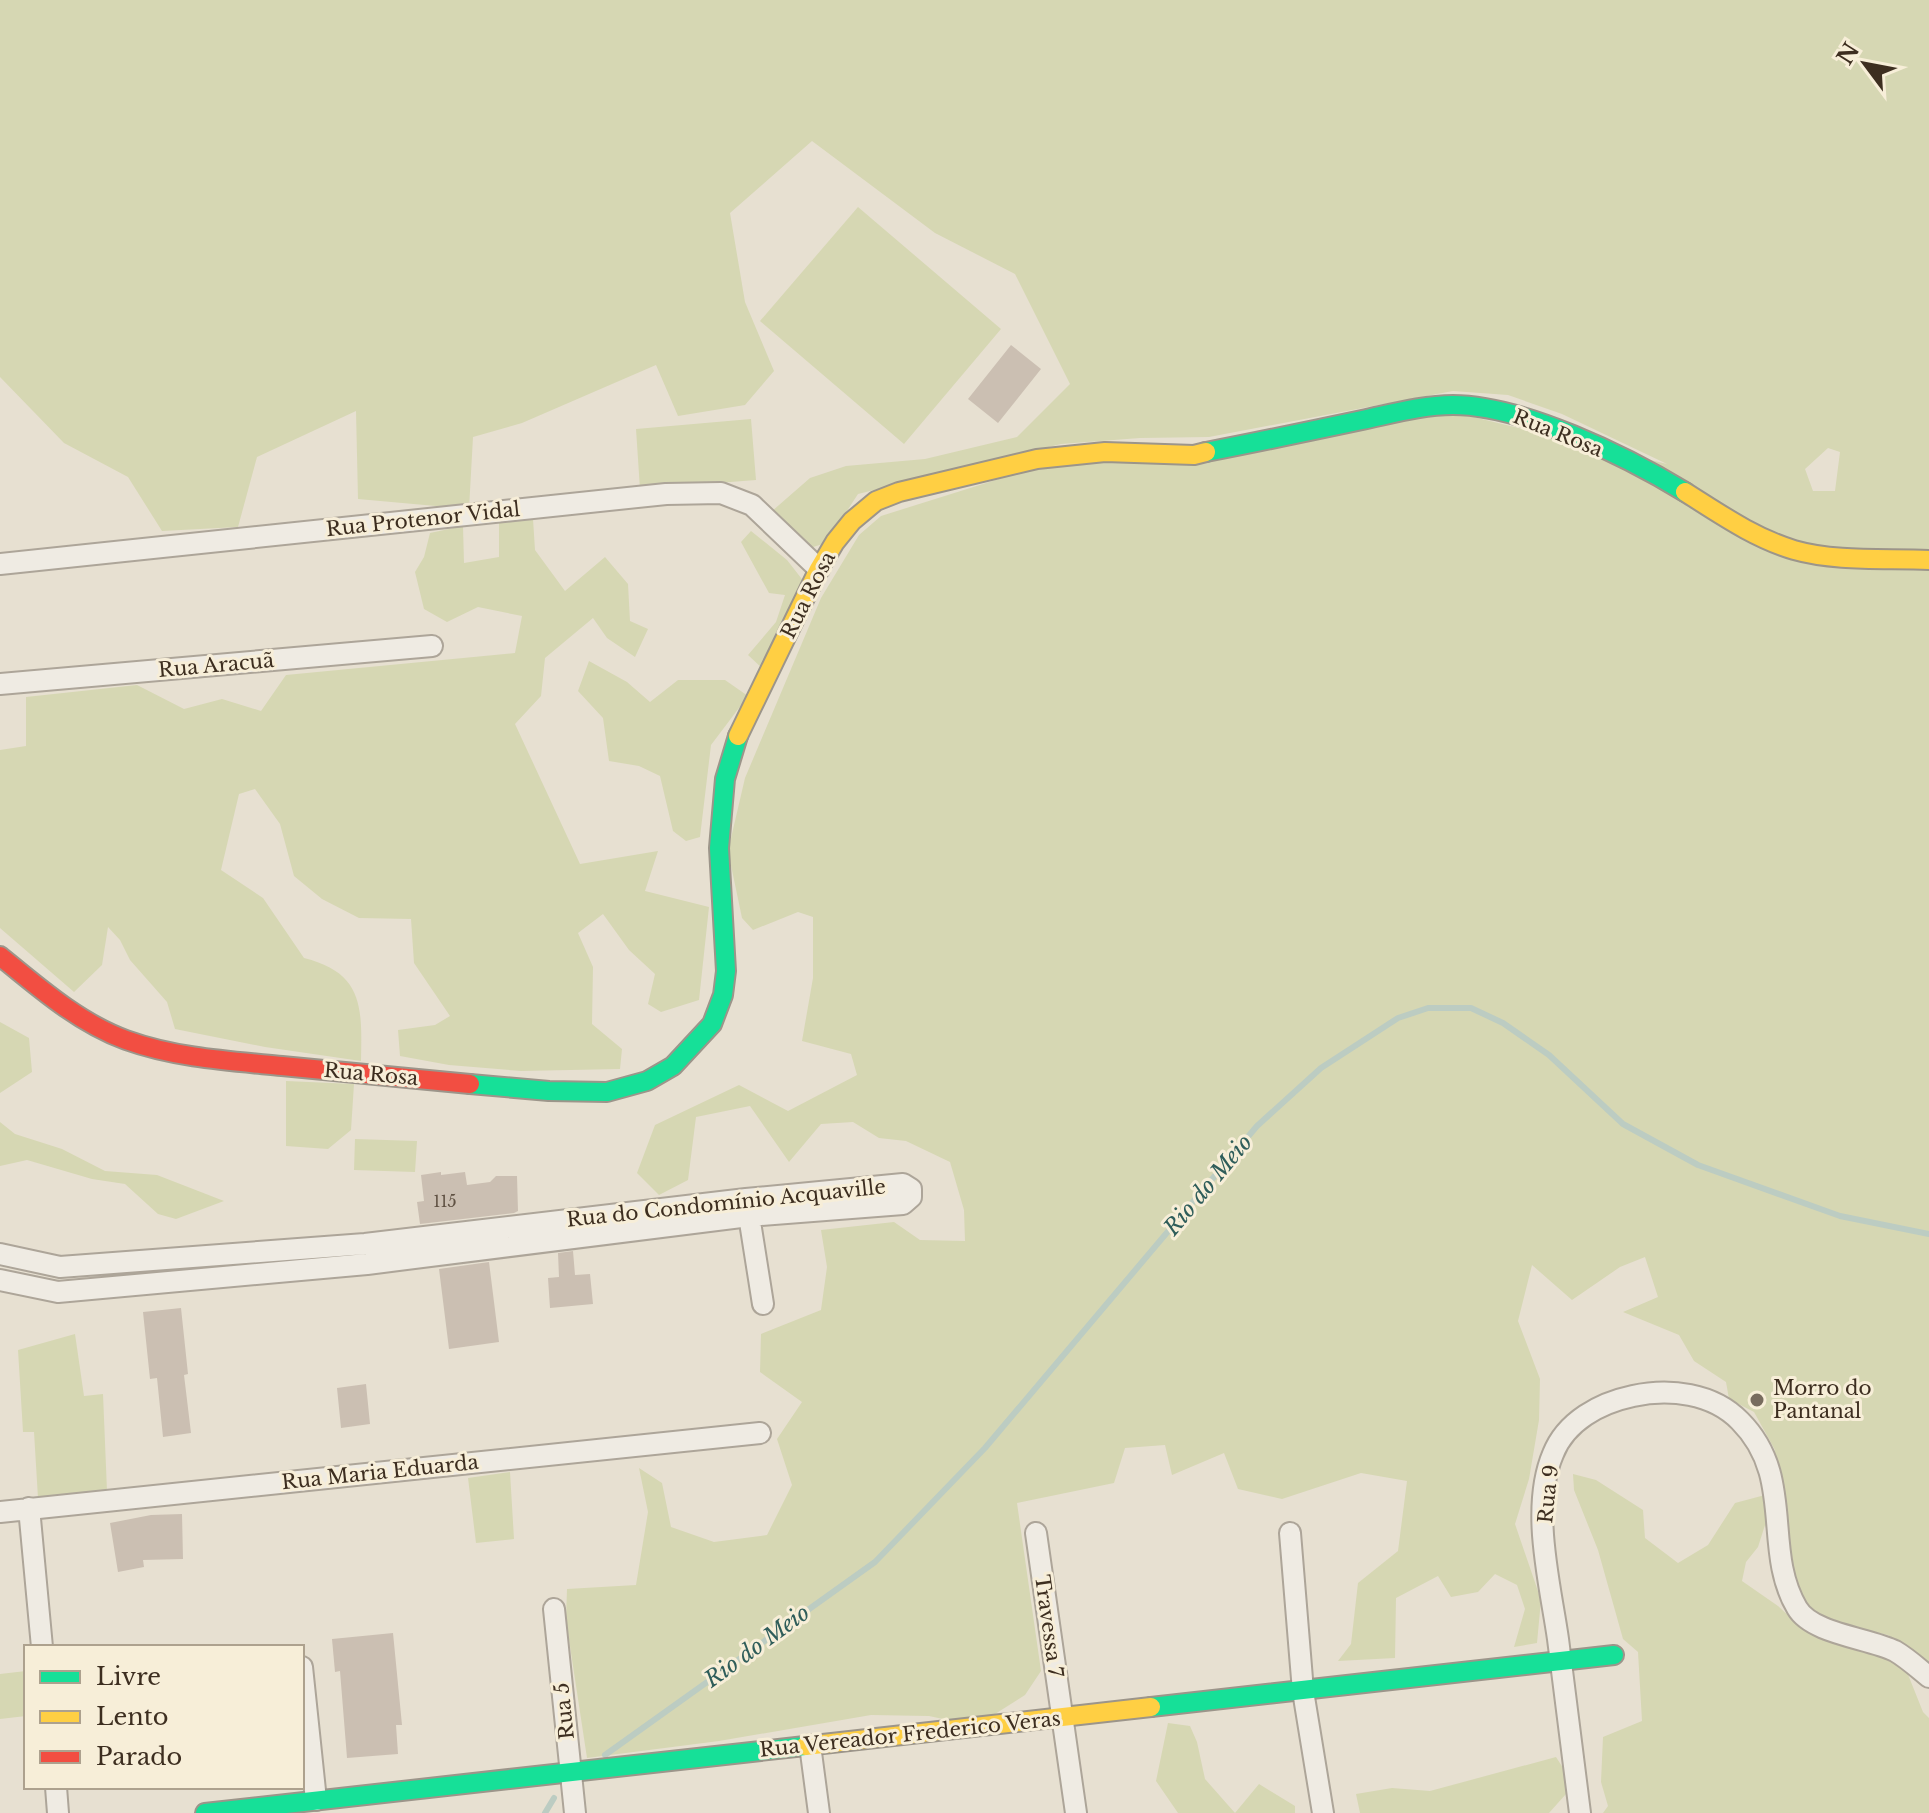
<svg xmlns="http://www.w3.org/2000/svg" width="1929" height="1813" font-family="'Libre Baskerville',serif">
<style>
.green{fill:#d6d7b3;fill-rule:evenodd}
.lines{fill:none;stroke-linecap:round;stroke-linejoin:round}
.stream{stroke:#bcccc2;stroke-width:6}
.building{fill:#cbbfb2}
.street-casing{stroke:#ada599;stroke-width:24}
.fast-casing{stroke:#9c958a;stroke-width:22}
.slow-casing{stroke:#9c958a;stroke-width:22}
.jam-casing{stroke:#9c958a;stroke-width:22}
.street{stroke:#efebe3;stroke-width:20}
.fast{stroke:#16e098;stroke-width:18}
.slow{stroke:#ffcf43;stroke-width:18}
.jam{stroke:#f24e42;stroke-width:18}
.poi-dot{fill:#786c5e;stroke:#f7eed8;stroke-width:3}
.labels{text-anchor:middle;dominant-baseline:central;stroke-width:6;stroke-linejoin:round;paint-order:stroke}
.number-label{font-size:16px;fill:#605244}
.street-label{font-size:20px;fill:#3d2e20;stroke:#f7eed8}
.poi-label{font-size:20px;fill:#3d2e20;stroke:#f7eed8;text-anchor:start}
.water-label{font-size:22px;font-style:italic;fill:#2f5d5a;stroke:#f7eed8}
</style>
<rect width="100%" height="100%" fill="#e7e0d1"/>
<path class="green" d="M0,0H1929V1662L1888,1635L1840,1624L1795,1603L1779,1576L1765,1525L1758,1547L1746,1562L1742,1581L1778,1606L1803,1629L1903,1662L1923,1712L1929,1718V1813H1603L1608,1806L1601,1782L1603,1737L1642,1721L1638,1652L1623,1639L1598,1550L1574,1490L1573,1474L1596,1480L1643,1510L1645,1538L1678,1563L1708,1545L1735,1503L1765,1495L1775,1450L1754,1412L1729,1399L1726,1382L1694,1361L1679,1335L1623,1312L1658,1297L1645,1257L1620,1267L1572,1300L1532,1265L1518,1321L1540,1379L1539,1420L1529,1479L1515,1524L1541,1600L1537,1643L1514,1647L1525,1609L1517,1585L1495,1574L1478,1592L1451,1597L1438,1576L1396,1598L1395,1658L1338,1661L1351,1644L1358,1583L1398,1551L1407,1481L1361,1473L1282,1499L1238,1489L1224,1453L1172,1475L1165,1445L1125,1448L1114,1483L1017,1503L1041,1671L1025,1695L976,1726L929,1716L871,1715L719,1741L587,1758L566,1620L567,1589L636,1585L648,1512L639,1468L662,1483L671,1527L714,1542L767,1535L792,1485L777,1439L802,1402L760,1372L761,1334L821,1310L827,1267L821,1230L894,1222L920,1240L965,1241L964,1210L950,1162L906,1141L879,1138L853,1122L821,1124L789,1162L750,1106L696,1117L688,1180L659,1195L637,1173L655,1125L739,1085L788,1111L857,1075L851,1054L802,1041L813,978V917L798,912L753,930L742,918L728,851L745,778L821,598L859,535L881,516L1021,472L1435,415H1465L1667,464L1562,414L1508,395L1453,391L1209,437L1140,438L1061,444L858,494L826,543L810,548L771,512L810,478L846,466L925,459L1017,437L1070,384L1015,274L935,233L812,141L730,213L745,302L774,371L745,405L678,416L656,365L522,423L473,437L469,509L358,499L356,411L257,457L238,527L162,531L128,477L64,443L0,377ZM1828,448L1840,452L1835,491H1813L1805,469Z
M858,207L1001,329L904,444L760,321Z
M751,419L756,480L640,489L636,429Z
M533,519L535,550L565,591L605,557L628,584L630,621L648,629L635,657L607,638L593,618L545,658L541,696L515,724L580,864L658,851L645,891L709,907L699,1000L661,1012L648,1004L655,974L629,950L603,914L578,933L593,967L592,1024L622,1049L620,1069L521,1071L449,1065L400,1056L398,1030L435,1025L450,1016L414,963L411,919L359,918L322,899L294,876L280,824L255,789L239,794L221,870L263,898L304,958C364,973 362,1008 361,1061L265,1047L175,1029L167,1002L130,960L120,940L108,927L102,965L74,992L0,928V750L26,746V697L137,685L184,709L222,699L261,711L286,675L515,653L522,616L478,607L447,622L424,609L415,572L424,557L430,533L463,526L464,563L499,557V520Z
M751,531L787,560L805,583L763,669L748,655L776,622L785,595L769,593L741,542Z
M589,661L627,682L650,702L678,680H725L748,696L711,745L700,837L686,841L673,831L660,776L639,766L609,761L603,718L578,691Z
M0,1022L29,1038L32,1072L0,1093Z
M286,1081L354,1084L351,1130L328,1149L286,1146Z
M0,1122L15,1134L62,1149L105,1171L157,1175L224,1201L176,1219L158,1214L125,1184L92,1179L27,1160L0,1166Z
M355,1139L417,1141L415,1172L354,1170Z
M75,1334L84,1396L103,1394L107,1491L38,1498L34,1432H23L18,1350Z
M510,1472L514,1539L476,1543L468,1478Z
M26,1671V1716L0,1719V1674Z
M1168,1723L1190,1726L1197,1742L1205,1779L1235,1813L1259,1784L1295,1806V1813H1178L1156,1781Z
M1556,1757L1574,1785L1549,1813H1360L1356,1794L1392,1788L1430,1791Z"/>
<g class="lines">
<path class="stream" d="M605,1755L875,1562L985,1448L1257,1126L1321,1068L1398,1018L1428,1008H1471L1503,1023L1549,1055L1623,1124L1698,1165L1840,1216L1929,1234
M545,1813L554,1798"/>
</g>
<path class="building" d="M1011,345L1041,369L998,423L968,399Z
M441,1172V1175L465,1172L467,1185L490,1182L496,1176H517L518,1211L514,1213L420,1224L417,1202L424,1201L421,1175Z
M573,1251L575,1275L590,1274L593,1304L550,1308L548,1278L559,1277L558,1253Z
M489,1262L499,1342L449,1349L439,1269Z
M181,1308L188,1374L184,1375L191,1433L163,1437L157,1378L150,1379L143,1312Z
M366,1384L370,1424L341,1428L337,1388Z
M182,1514L183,1559L143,1560L144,1567L118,1572L110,1523L151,1515Z
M393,1633L402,1725H396L398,1754L347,1758L340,1671L335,1672L332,1639Z"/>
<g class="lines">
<g class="street-casing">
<path id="street" d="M0,564L666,494L721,493L752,505L819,569
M0,684L432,646
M747,1203L763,1304
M0,1254L60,1267L365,1244L746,1199L903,1184L911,1189V1197L903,1204L749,1216L367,1264L58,1292L0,1280
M29,1508L42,1647
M0,1512L760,1433
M1036,1533L1076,1813
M1290,1533L1303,1691L1323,1813
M554,1609L575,1813
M302,1667L316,1800
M810,1745L819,1813
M56,1787L58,1813
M1580,1813C1573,1755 1565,1697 1558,1639C1550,1583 1530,1508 1553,1454C1566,1421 1600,1403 1633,1396C1669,1388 1713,1393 1740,1421C1796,1477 1762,1549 1797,1608C1812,1634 1869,1638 1895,1651C1907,1658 1918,1668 1929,1677"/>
</g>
<g class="fast-casing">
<path id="fast" d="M1206,452C1258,442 1310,431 1362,420C1391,414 1423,405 1453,405C1522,405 1626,456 1685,492
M470,1084L549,1091L607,1092L647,1081L673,1066L712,1024L723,995L726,971L719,848L725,779L738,736
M1151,1707L1614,1655
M205,1813L805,1746"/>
</g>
<g class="slow-casing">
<path id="slow" d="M1685,492C1720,514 1754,538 1794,550C1836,562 1885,558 1929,560
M738,736L819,569L835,542L852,521L876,501L899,492L1037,459L1105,452L1194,455L1206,452
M805,1746L1151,1707"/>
</g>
<g class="jam-casing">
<path id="jam" d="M0,956C38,987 79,1023 126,1040C176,1058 230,1061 282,1066C345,1072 407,1078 470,1084"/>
</g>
<use href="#street" class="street"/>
<use href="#fast" class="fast"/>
<use href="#slow" class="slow"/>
<use href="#jam" class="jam"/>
</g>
<circle class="poi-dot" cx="1757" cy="1400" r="8"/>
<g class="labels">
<g class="number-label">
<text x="445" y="1201">115</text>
</g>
<g class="street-label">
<text transform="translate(1558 433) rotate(22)">Rua Rosa</text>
<text transform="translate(423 519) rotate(-6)">Rua Protenor Vidal</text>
<text transform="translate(808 595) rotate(-63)">Rua Rosa</text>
<text transform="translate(216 665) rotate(-5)">Rua Aracuã</text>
<text transform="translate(371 1074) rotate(5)">Rua Rosa</text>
<text transform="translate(726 1203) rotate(-6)">Rua do Condomínio Acquaville</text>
<text transform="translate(380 1472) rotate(-6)">Rua Maria Eduarda</text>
<text transform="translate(1548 1494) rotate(-84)">Rua 9</text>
<text transform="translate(1049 1626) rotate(82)">Travessa 7</text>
<text transform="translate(564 1711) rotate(-96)">Rua 5</text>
<text transform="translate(910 1734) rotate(-6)">Rua Vereador Frederico Veras</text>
</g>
<g class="poi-label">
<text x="1773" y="1388">Morro do<tspan x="1773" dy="23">Pantanal</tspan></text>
</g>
<g class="water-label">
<text transform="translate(1208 1185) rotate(-50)">Rio do Meio</text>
<text transform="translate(757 1646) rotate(-36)">Rio do Meio</text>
</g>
</g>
<rect x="24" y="1645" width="280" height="144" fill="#f7eed8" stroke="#ada18e" stroke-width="2"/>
<rect x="40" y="1671" width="40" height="12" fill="#16e098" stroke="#ada18e" stroke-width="2"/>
<text x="96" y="1685" font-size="24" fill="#3d2e20">Livre</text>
<rect x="40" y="1711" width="40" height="12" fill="#ffcf43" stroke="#ada18e" stroke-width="2"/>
<text x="96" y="1725" font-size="24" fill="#3d2e20">Lento</text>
<rect x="40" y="1751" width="40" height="12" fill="#f24e42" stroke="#ada18e" stroke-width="2"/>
<text x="96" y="1765" font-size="24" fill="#3d2e20">Parado</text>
<g transform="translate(1865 64) rotate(302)" stroke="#f7eed8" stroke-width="6" paint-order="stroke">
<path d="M0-6L14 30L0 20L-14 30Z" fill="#3d2e20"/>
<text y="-12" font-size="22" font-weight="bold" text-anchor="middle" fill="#3d2e20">N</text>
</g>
</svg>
